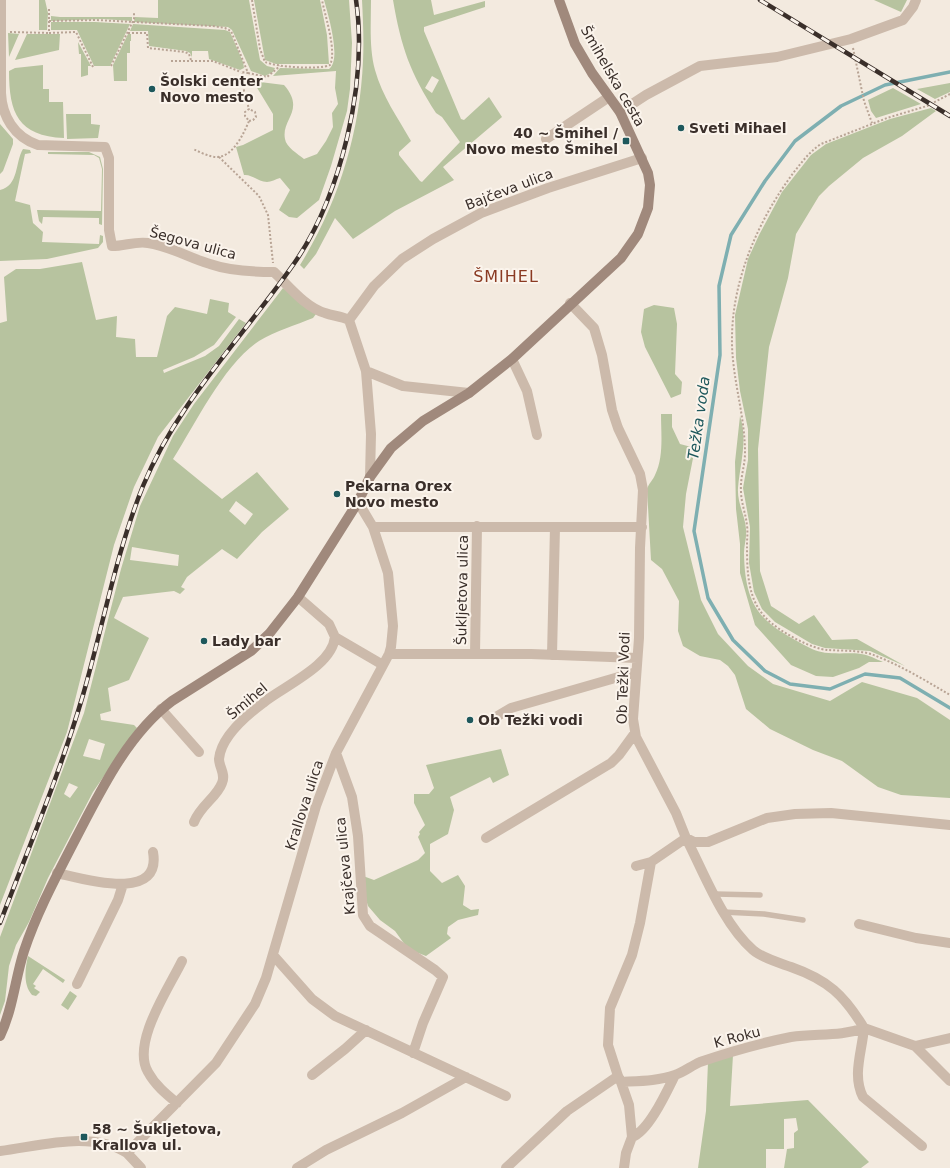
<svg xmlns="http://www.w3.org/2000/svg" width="950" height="1168" font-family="'DejaVu Sans',sans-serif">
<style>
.green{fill:#b7c39f;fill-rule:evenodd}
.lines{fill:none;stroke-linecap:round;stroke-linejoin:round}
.stream{stroke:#7eafb1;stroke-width:3.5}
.path{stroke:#b8a495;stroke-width:2;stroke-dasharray:2 2;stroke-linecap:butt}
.lane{stroke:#ccbaab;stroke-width:5.5}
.street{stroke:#ccbaab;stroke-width:10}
.secondary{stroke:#a0897c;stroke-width:10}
.rail-casing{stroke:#3a2f2a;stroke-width:4.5}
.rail{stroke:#fbf4ec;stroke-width:3;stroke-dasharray:9;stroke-linecap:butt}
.poi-dot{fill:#1e585c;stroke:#fbf4ec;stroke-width:1.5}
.labels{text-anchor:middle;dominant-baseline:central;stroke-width:4;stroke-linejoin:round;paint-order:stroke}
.street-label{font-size:14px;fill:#3a2f2a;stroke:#fbf4ec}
.poi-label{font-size:14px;font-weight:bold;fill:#3a2f2a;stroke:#fbf4ec;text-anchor:start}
.water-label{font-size:15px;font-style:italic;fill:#1e585c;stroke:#fbf4ec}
.quarter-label{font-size:16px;letter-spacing:1px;fill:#8a3a22;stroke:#fbf4ec}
</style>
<rect width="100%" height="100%" fill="#f3eadf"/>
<path class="green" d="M39,0H45L48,13L47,30H39Z
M158,0H249L260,60L267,66L275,68L273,72L265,76L251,71L232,30L228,27L134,22L135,17L158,18Z
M254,0H320L327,35L329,64H276L265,60Z
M324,0H349L352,43L350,89L347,111L331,166L319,200L297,218L289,217L279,210L290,190L280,178C276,179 271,182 267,182C258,182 252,174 244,175L236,147L243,145L273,130V114L253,81L284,85C306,110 281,119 285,139C286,147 298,154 304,159L317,154L326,141L333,127L332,113L338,104L335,88L336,71L273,76L280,68L329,69C342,60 328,14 324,0Z
M362,0H371C371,23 369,48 375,70C382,96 398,118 411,141L399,152V155L420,181L422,182L460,142L442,117L436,113C410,73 401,47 393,0H431L434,15L485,1V7L424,27V31L461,119L464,120L489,97L502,117L443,167L454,180L395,211L353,239L335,218L316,254L304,269L300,265C338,204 360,133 363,61C364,41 363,20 362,0ZM432,76L439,80L432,93L425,88Z
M874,0H907L901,12Z
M51,16L60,17H132V21L102,19L51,21Z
M51,22H95L130,24L110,66H94L77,30H51Z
M133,24L225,30L230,32L243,62L244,68L240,70L209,59L208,51H192V57L190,53L186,51L149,46L148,31H130Z
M8,33L19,34L9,57Z
M27,34H60L59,50L15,60Z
M128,34H131V41H130V53H127V81H114L113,65Z
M78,42L91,66H88V75L81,77V54H79Z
M43,65V89H49V102H63L64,138C18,136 9,113 9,71L15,68Z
M950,83V92L935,99L917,89Z
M893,88L921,104L876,118L871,111L868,100Z
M931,108L936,111L902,136L863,158L829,186L819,196L796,234L788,278L769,347L758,449L760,571L771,606L799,624L814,615L832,640L857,639L905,666L870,651L825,648L812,644L775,622L762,609L754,592L749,563L750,527L743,488L748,460V429L740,391L736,358L735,315L748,259L759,235L782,192L811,155L826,144L890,119Z
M66,114H91V124L100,125L98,138L67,139Z
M0,124L13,139V144L3,171L0,174Z
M23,149L30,150L31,153L25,154L15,201L30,205L33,223L43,232L42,242L99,244L100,235L103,236V242L98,248L47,259L0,261V190C19,186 15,162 23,149Z
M48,152H89L100,157L103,169L102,225L99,224V218L43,217L42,224L39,221L37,210L101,211L102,169L99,158L94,155L48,154Z
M82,262L96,320L117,316L116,337L135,339L136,357H157L167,316L175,307L207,314L210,299L229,303L228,312L236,317L214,345L194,357L163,370L164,373L205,356L219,346L239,319L246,323L158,437L134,487L114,545L67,732L0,905V323L7,321L4,277L16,269H40Z
M283,288L291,293L316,314L313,318C296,325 275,331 259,341C224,364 196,423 173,459L222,499L257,472L289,509L262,532L237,559L222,549L187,577L181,587L185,589L180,594L174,591L123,597L114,618L149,638L129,680L108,688L111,711L100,714L101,720L134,725L137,728L93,792L48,878L29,922L16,945L9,966L5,1001L0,1015V937L84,713L121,569L140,506L173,436L194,404ZM236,501L253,514L245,525L229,511ZM132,547L179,555L178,566L130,560ZM89,739L105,744L100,760L83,756ZM69,783L78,787L70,798L64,794Z
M654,305L674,308L677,324L675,374L682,382L681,394L671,398L645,347L641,332L644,309Z
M661,414H672V427L680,444L695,448L686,494L683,527L701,600L718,634L748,666L773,684L830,701L862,682L917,698L950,720V798L901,795L878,787L842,761L813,750L770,729L746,709L735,675L728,666L720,660L700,656L683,646L678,631L679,601L662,569L651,560L647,489C649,483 653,480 655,475C664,457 661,433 661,414Z
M740,416C748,440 740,464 738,488C737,503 745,515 746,529C747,537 744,545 744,553C745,612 764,624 812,649C826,656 846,652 861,654C869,655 876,659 883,662H869L859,668L833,677L816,676L791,665L755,625L740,573V544L736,509L735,462Z
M501,749L509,775L493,783L490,777L450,797L454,810L448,834L430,844V871L442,883L458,875L465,886L463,905L471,910L479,909L478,915L458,920L448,927L447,934L451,938L426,956L408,949L395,931L380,920L368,906L362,887L363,876L374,880L418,860L425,853L418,837L420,834L419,832L425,825L414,803V794H429L434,788L426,765Z
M28,956L65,980L63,983L43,969L33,984L36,986L34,988L40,992L36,996L32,995C23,985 25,969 28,956Z
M70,991L77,996L68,1010L61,1005Z
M733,1055L730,1106L808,1100L869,1162L861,1168H784L787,1149L794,1148V1133L798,1130L796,1118L784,1119V1149H766V1168H698L706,1111L708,1062Z"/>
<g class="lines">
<path class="stream" d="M950,72L885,85L841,106L795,141L765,181L731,235L719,286L720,355L694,531L708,598L733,640L765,671L790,684L830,689L865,674L900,678L950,708"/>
<path class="path" d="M252,0L260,49L265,62C277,67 318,70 330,65C337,51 325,16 322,0
M49,9V33L76,32L93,67
M49,21L96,20L213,26L225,28L231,31L248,73L242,72L244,91L249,109L245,112V116L249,121C244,133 233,157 217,157C209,157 200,152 193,149
M10,32L49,33
M128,33H147L148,48L185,52L189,54L191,60
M853,48L864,101L872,123
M171,61H213L241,72
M111,66L134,19V12
M248,73L267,77L280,66
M950,94L927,106L887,118L821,144C809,152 802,162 794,172C759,219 733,277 732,336C731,376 745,413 745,453C745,466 740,478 741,491C741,503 746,514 747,526C748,532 747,538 747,544C747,569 747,599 766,618C778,631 811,649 828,650C842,651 857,650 871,654C898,664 925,680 950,695
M249,121L253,120L256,117L255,112L249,109
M219,157L259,196L268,215L273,263"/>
<path class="lane" d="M715,894L760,895
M723,912L764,914L803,920"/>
<path class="street" d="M1,0V93C2,116 14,137 38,145L105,147L109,158V230L112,246C125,246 135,241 148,243C170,246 189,258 210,264C230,271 253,272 274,272C289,286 305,307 325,313C333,316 341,316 349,320L366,371L371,434L370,477
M620,112L646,95L700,66L777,57L851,39L903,20L913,7L916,0
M546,139L609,97
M570,303L594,328L602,355L612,410L618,428L640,474L643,490L640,548L639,638L633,719L636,737L676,813L686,838L694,842H708L767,818L795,814L831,813L950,825
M349,320L374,286L402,259L433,239L481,213L548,188L642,158
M512,359L527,391L537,435
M366,371L403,386L469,393
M373,527H642
M298,597L329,624L335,637L383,665
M389,654H531L637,658
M475,654L477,526
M552,655L555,527
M161,709L199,752
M489,721L511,708L636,672
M336,753L352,797L358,836L363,915L370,926L435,970L443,977L423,1023L413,1053
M194,822C201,805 217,797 222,783C226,774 219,767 219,759C221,737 247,715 263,703C284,686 332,666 335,637
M486,838L611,763L619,755L635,733
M636,866L651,862L686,838C704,873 723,924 753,950C762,958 780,963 791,967C828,980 844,995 864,1028C862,1052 852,1075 863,1097L922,1146
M57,873C84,879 162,903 153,852
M859,924L916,938L950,943
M273,955L312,999L335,1016L506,1096
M77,984L118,900L123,884
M915,1046L950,1038
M312,1075L345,1049L366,1030
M618,1076L621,1082C639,1081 658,1081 675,1075C684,1072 691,1066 700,1062C729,1052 761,1043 791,1037C816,1033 840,1037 864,1028L915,1046L950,1081
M621,1082L629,1105L632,1137L626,1153L624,1168
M177,1103C166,1094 155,1085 148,1072C131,1043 169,988 182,961
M632,1137C649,1131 667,1091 675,1075
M0,1151C40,1146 91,1130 127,1153L216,1063L255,1004L266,978L316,806L336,753L389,654L391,647L393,626L388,573L373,527L358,502
M127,1153L141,1168
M297,1168L326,1150L402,1113L466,1077
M506,1168L567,1111L618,1076L608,1045L610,1008L632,955L640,923L651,862"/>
<path class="secondary" d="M0,1036C13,1009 15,979 24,951C37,912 57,875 76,838C101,790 128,734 172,701L251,651L269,634L298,597L358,502L370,477L391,448L423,421L469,393L512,359L621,258L638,234L648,208L650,185L648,173L620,112L592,73L575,44L559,0"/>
<g class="rail-casing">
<path id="rail" d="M760,0L950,116
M0,923C29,847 60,773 83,695C103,626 116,553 143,486C177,403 242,338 293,265C341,197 368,82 356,0"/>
</g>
<use href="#rail" class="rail"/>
</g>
<g class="poi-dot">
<circle cx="152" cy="89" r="4"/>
<circle cx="681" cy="128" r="4"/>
<rect x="622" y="137" width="8" height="8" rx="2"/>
<circle cx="337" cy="494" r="4"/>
<circle cx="204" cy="641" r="4"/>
<circle cx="470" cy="720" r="4"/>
<rect x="80" y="1133" width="8" height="8" rx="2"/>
</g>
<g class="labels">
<g class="street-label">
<text transform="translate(613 76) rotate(60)">Šmihelska cesta</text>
<text transform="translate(509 189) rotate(-21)">Bajčeva ulica</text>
<text transform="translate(193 243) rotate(15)">Šegova ulica</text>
<text transform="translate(462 590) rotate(-89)">Šukljetova ulica</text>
<text transform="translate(623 678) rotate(-88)">Ob Težki Vodi</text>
<text transform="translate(247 701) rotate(-40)">Šmihel</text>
<text transform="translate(304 805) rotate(-72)">Krallova ulica</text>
<text transform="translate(345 866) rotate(-96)">Krajčeva ulica</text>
<text transform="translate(737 1037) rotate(-15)">K Roku</text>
</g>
<g class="poi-label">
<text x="160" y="81">Šolski center<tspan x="160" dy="16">Novo mesto</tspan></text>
<text x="689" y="128">Sveti Mihael</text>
<text x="618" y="133" text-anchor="end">40 ~ Šmihel /<tspan x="618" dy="16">Novo mesto Šmihel</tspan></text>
<text x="345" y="486">Pekarna Orex<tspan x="345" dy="16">Novo mesto</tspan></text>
<text x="212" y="641">Lady bar</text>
<text x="478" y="720">Ob Težki vodi</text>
<text x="92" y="1129">58 ~ Šukljetova,<tspan x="92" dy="16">Krallova ul.</tspan></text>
</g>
<g class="water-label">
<text transform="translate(699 418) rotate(-82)">Težka voda</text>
</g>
<g class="quarter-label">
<text x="506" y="276">ŠMIHEL</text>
</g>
</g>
</svg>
